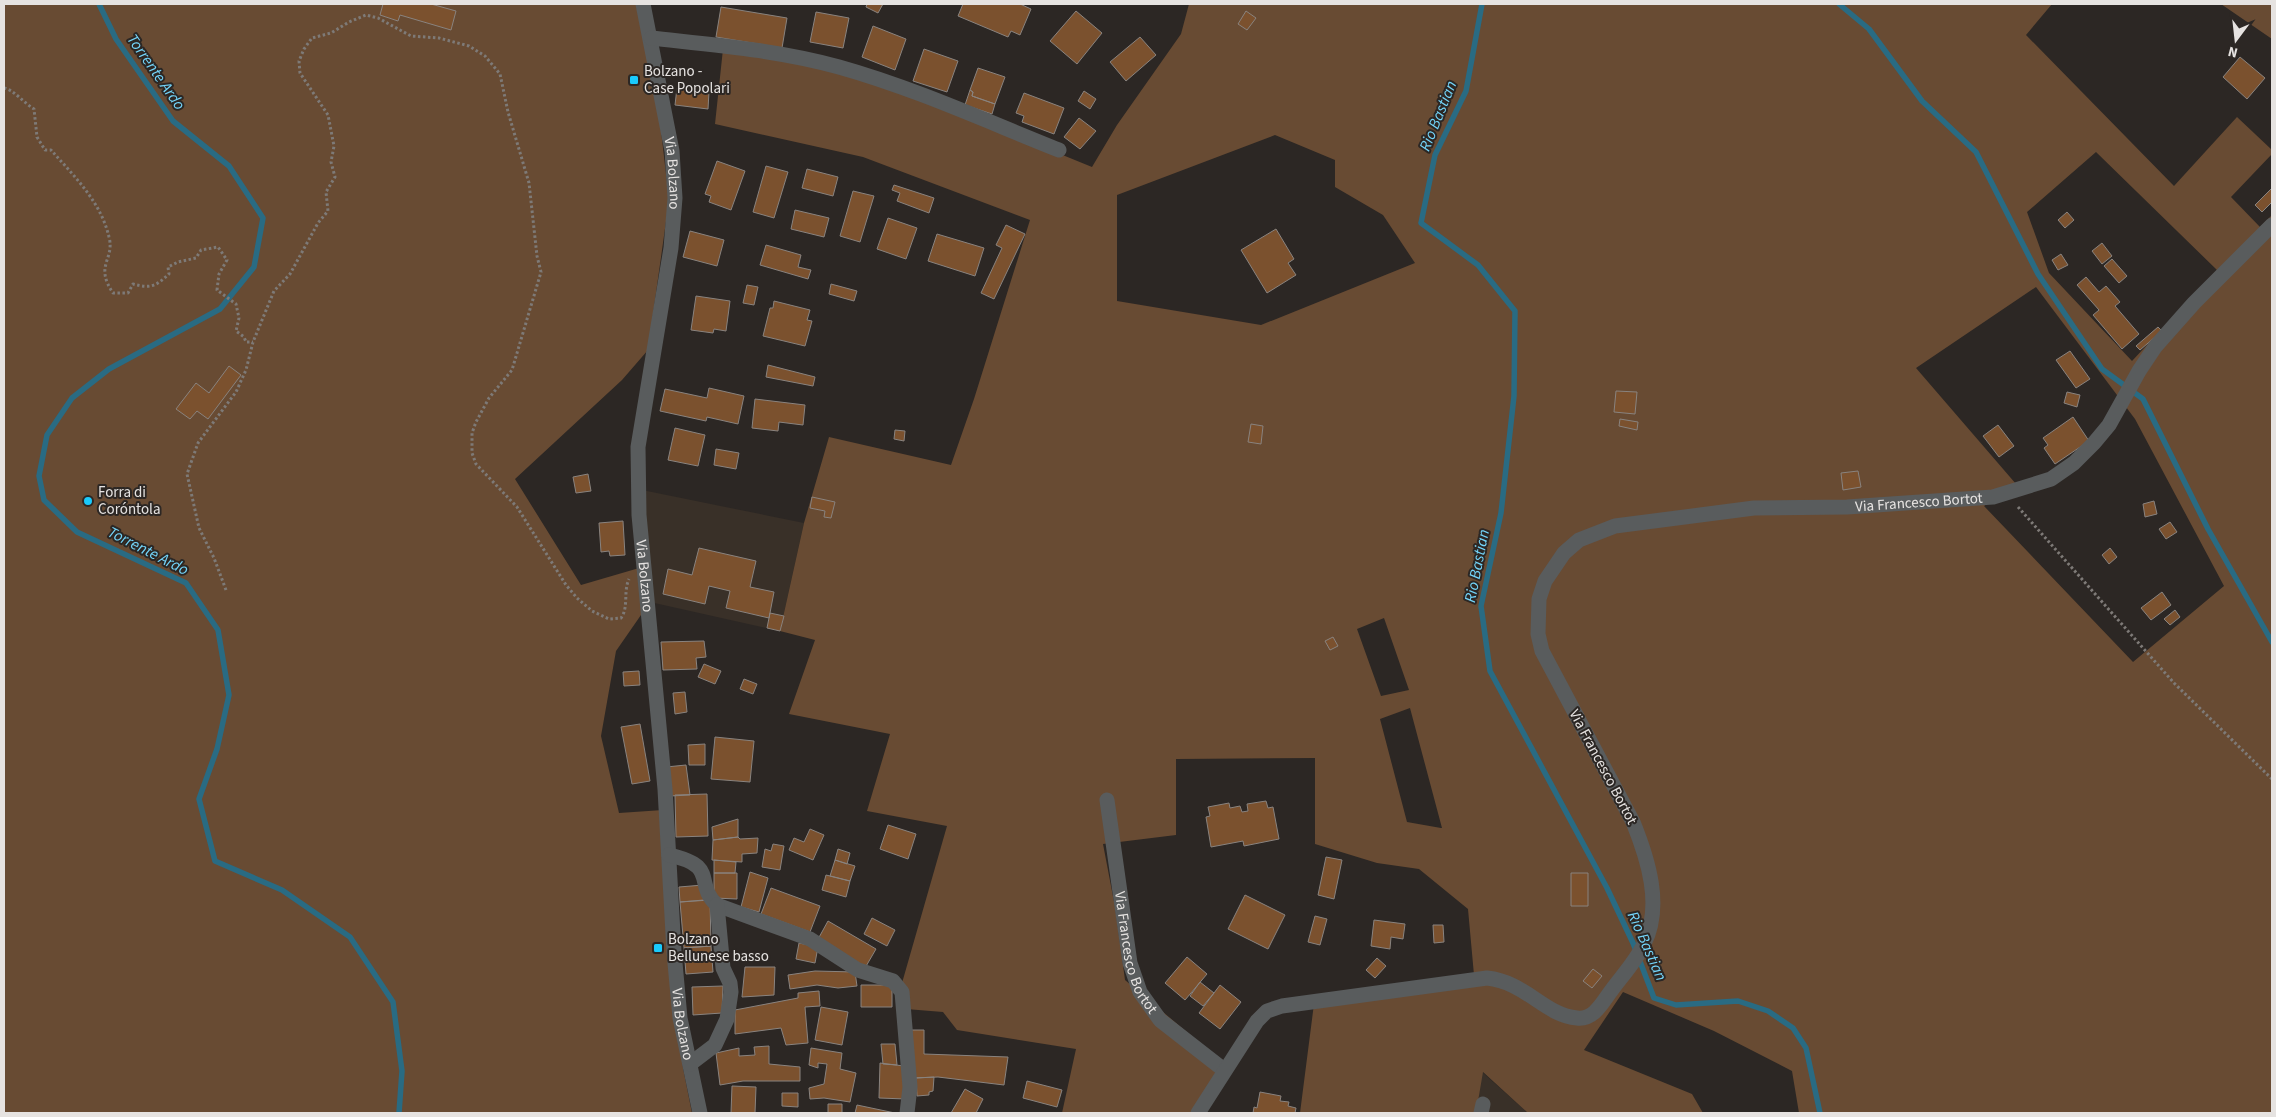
<svg xmlns="http://www.w3.org/2000/svg" width="2276" height="1117" font-family="'Source Sans 3',sans-serif">
<style>
.built{fill:#393028}
.green{fill:#684b33;fill-rule:evenodd}
.lines{fill:none;stroke-linecap:round;stroke-linejoin:round}
.stream{stroke:#296b83;stroke-width:5.5}
.building{fill:#7b512e;stroke:#89837f}
.path{stroke:#7e7a77;stroke-width:3;stroke-dasharray:2.5 2.5;stroke-linecap:butt}
.minor{stroke:#595c5d;stroke-width:15}
.poi-dot{fill:#1acafc;stroke:#2c2724;stroke-width:2}
.labels{text-anchor:middle;dominant-baseline:central;stroke-width:4;stroke-linejoin:round;paint-order:stroke}
.poi-label{font-size:15px;fill:#e6e3e1;stroke:#2c2724;text-anchor:start}
.street-label{font-size:15px;fill:#e6e3e1;stroke:#2c2724}
.water-label{font-size:16px;font-style:italic;fill:#74d5fa;stroke:#2c2724}
</style>
<rect width="100%" height="100%" fill="#2c2724"/>
<path class="built" d="M642,490L804,523L780,631L650,602Z
M1482,1072L1528,1113H1476Z"/>
<path class="green" d="M4,4H636L660,122L669,200L648,350L622,380L515,479L581,585L646,566L650,602L616,651L601,736L619,813L663,810L683,1068L692,1113H4Z
M1189,4H2052L2026,35L2174,186L2237,117L2272,150V154L2231,197L2260,227L2272,215V1113H1799L1792,1071L1714,1031L1623,992L1584,1050L1692,1094L1703,1113H1528L1483,1072L1476,1113H1300L1315,996L1474,975L1468,909L1419,869L1377,863L1315,844V758L1176,759V835L1103,844L1115,907L1125,980L1227,1066L1204,1113H1062L1076,1049L957,1030L943,1012L906,1009L902,983L947,826L867,811L890,734L789,714L815,640L780,631L804,523L829,437L951,465L974,399L1030,220L863,157L715,124L723,49L786,58L933,102L1092,167L1117,125L1181,34ZM1275,135L1335,160V187L1383,215L1415,263L1261,325L1117,301V195ZM2096,152L2217,270L2132,361L2049,273L2027,212ZM2036,287L2135,419L2224,586L2133,662L1984,506L2016,484L1916,368ZM1384,618L1409,690L1381,696L1357,629ZM1410,708L1442,828H1441L1407,822L1380,719Z
M2221,4H2272V39Z"/>
<g class="lines">
<path class="stream" d="M99,4L116,39L173,121L229,166L263,218L254,267L220,309L109,369L72,398L47,435L39,476L44,500L77,532L186,583L218,630L229,695L217,749L199,799L215,861L282,890L350,937L393,1002L402,1071L399,1113
M1482,4L1466,91L1435,155L1421,223L1478,265L1515,311L1514,396L1501,513L1481,606L1490,671L1607,888L1633,943L1654,998L1676,1005L1738,1001L1768,1011L1793,1028L1806,1048L1820,1113
M1839,4L1869,29L1922,101L1976,152L2038,274L2102,369L2143,399L2208,529L2272,642"/>
</g>
<path class="building" d="M383,4H431L456,11L451,30L400,15L398,21L380,15Z
M867,4H883L878,13L866,7Z
M963,4H1020L1031,9L1020,35L1011,31L1008,37L958,16Z
M721,7L787,18L782,48L716,37Z
M1076,11L1102,33L1077,64L1050,41Z
M1246,11L1256,18L1247,30L1238,24Z
M816,12L849,18L843,48L810,42Z
M873,26L906,39L895,70L862,57Z
M1140,37L1156,55L1126,81L1110,62Z
M924,49L958,61L947,92L913,81Z
M2240,57L2265,78L2247,99L2223,77Z
M978,68L1005,77L995,104L972,96L973,92L970,90Z
M677,88L709,92L708,109L675,105Z
M970,90L973,92L972,96L995,104L992,114L965,105Z
M1084,91L1096,99L1090,109L1078,101Z
M1024,93L1064,108L1054,134L1022,122L1024,116L1016,113Z
M1079,118L1096,131L1080,149L1064,137Z
M717,161L745,171L731,210L709,202L711,196L705,194Z
M766,166L788,172L774,218L753,212Z
M807,169L838,177L833,196L802,188Z
M894,185L934,198L929,213L897,201L900,193L892,190Z
M2272,188V202L2262,212L2255,205Z
M853,191L874,196L860,242L840,236Z
M795,210L829,218L824,237L791,229Z
M2067,212L2074,220L2065,228L2058,220Z
M888,218L917,228L906,259L877,249Z
M1006,225L1025,234L994,299L981,293L1002,248L996,245Z
M1276,229L1294,259L1288,263L1296,275L1267,293L1241,250Z
M690,231L724,240L717,266L683,257Z
M937,234L984,248L975,276L928,261Z
M2102,243L2112,256L2102,264L2092,251Z
M766,245L801,255L798,267L811,270L808,279L760,265Z
M2061,254L2068,265L2058,270L2052,260Z
M2112,259L2127,276L2119,283L2104,266Z
M2086,277L2099,292L2106,286L2120,302L2115,306L2139,334L2122,349L2093,315L2099,310L2077,285Z
M831,284L857,291L854,301L829,294Z
M747,285L758,287L754,305L743,303Z
M696,296L730,301L726,331L714,329L713,333L691,330Z
M774,301L810,310L807,320L812,321L805,346L763,336L770,308H773Z
M2158,327L2162,331L2140,350L2136,346Z
M2070,351L2090,379L2076,388L2056,360Z
M768,365L815,377L813,386L766,377Z
M229,366L241,375L208,419L197,411L190,419L176,409L196,383L209,393Z
M709,388L744,396L738,424L707,417L706,421L660,411L665,389L707,398Z
M1616,391L1637,392L1635,414L1614,412Z
M2067,392L2080,395L2077,407L2064,403Z
M755,399L805,405L803,425L779,422L778,431L752,428Z
M2073,417L2089,441L2055,464L2044,448L2048,445L2043,438Z
M1620,419L1638,422L1637,430L1619,426Z
M1251,424L1263,426L1261,444L1248,442Z
M1998,425L2014,446L1999,457L1983,436Z
M675,428L705,435L698,466L668,460Z
M895,430L905,431L904,441L894,439Z
M716,449L739,453L736,469L714,465Z
M1858,471L1861,487L1843,490L1841,473Z
M588,474L591,491L576,493L573,477Z
M812,497L835,502L831,518L824,517L825,511L810,508Z
M2154,501L2157,514L2145,517L2143,504Z
M623,521L625,555L610,556L609,551L601,552L599,523Z
M2170,522L2177,532L2166,539L2159,529Z
M699,548L756,561L750,587L774,592L769,618L726,608L730,591L709,586L705,604L663,594L668,569L692,575Z
M2110,548L2117,557L2109,564L2102,555Z
M2162,592L2171,605L2151,620L2141,608Z
M2175,610L2180,617L2170,625L2164,619Z
M770,613L784,616L780,631L767,628Z
M1333,637L1338,646L1330,650L1325,641Z
M704,641L706,657L696,658L697,669L663,670L661,642Z
M704,664L721,671L715,684L698,677Z
M639,671L640,685L624,686L623,672Z
M744,679L757,684L753,694L740,689Z
M685,692L687,712L675,714L673,693Z
M640,724L650,781L632,784L621,727Z
M715,737L754,741L750,782L711,779Z
M705,744V765H689L688,745Z
M686,765L690,795L670,796L666,767Z
M707,794L708,836L676,837L675,795Z
M1266,801L1268,808L1273,807L1279,839L1244,846L1243,841L1211,847L1206,817L1210,816L1208,807L1229,803L1230,808L1240,806L1242,812L1248,811L1247,804Z
M738,819V837L713,840L712,827Z
M888,825L916,834L908,859L880,849Z
M810,829L824,835L813,860L789,850L794,838L804,842Z
M738,837L740,839L758,838L757,853L742,854V862L712,860L713,840Z
M773,844L784,846L780,870L762,867L765,849L771,851Z
M838,849L850,853L847,864L835,860Z
M1326,857L1342,860L1334,899L1318,895Z
M714,860L736,862L735,873H714Z
M835,860L855,866L850,881L830,876Z
M750,872L768,878L759,912L741,907Z
M714,873H737V899L714,898Z
M1571,873H1588V906H1571Z
M826,875L850,881L846,897L822,890Z
M703,885L704,900L680,902L679,887Z
M771,888L820,906L810,932L761,914Z
M1245,895L1285,915L1268,949L1228,929Z
M710,900L711,946L684,948L680,902Z
M1315,916L1327,919L1320,945L1308,942Z
M872,918L895,930L887,946L864,934Z
M1374,920L1405,924L1403,939L1391,937L1390,949L1371,946Z
M828,921L876,949L865,968L817,941Z
M1433,925H1443L1444,942L1434,943Z
M799,943L818,947L815,963L796,959Z
M711,946L713,972L686,974L684,948Z
M1187,957L1207,974L1185,1000L1165,983Z
M1377,958L1386,966L1375,978L1366,970Z
M745,967H775L774,995L742,997Z
M1593,969L1602,976L1592,988L1583,981Z
M815,971L855,972L857,986L838,988L817,985L790,989L788,975Z
M1200,982L1214,993L1203,1006L1190,996Z
M861,985H892V1007H861Z
M1220,985L1241,1002L1220,1029L1199,1013Z
M723,986L722,1013L693,1015L692,987Z
M819,991L820,1006L805,1007L808,1043L786,1045L781,1028L735,1034V1010L798,998V993Z
M821,1007L848,1012L842,1045L815,1040Z
M910,1030H924V1054L1008,1057L1004,1085L938,1077L913,1078Z
M881,1044H895L897,1065L883,1064Z
M769,1046V1064L800,1067V1081H743L720,1085L716,1053L739,1048V1056L755,1055L754,1047Z
M811,1048L842,1053L840,1069L856,1073L850,1102L824,1098L810,1099L809,1088L824,1084L827,1064L818,1063V1068L809,1065Z
M880,1063L904,1066L906,1099L879,1098Z
M934,1077L933,1091L929,1092V1095L917,1096L916,1078Z
M1027,1081L1062,1090L1057,1107L1023,1098Z
M732,1086L756,1087L755,1113H731Z
M965,1089L983,1099L976,1113H951Z
M1260,1092L1281,1096L1280,1101L1289,1102L1288,1106L1296,1108L1295,1113H1253L1254,1107L1257,1108Z
M782,1093H798V1107L782,1106Z
M828,1104H842V1113H828Z
M857,1105L895,1113H855Z"/>
<g class="lines">
<path class="path" d="M4,88C14,90 24,103 34,109L37,137L45,150H51C74,176 101,202 109,237C115,260 94,265 113,293H128L133,284C151,289 156,286 169,274L168,267L178,262L196,258L201,250L218,247L227,260L219,274L217,290L236,304L239,318L236,331L244,337L246,342H253
M2018,507L2174,683L2272,779
M226,590L214,558L199,528L187,474L198,443L236,392L246,370L253,342L274,291L290,274L318,223L328,211L326,192L335,177L331,162L334,146L328,115L300,73L299,61L304,49L312,38L331,33L349,22L366,15L378,18L411,36L439,38L469,46L485,56L500,74L508,112L529,183L537,256L541,272L512,370L489,398L476,422L472,433V453L476,464L517,507L566,585L577,598L592,611L609,619L621,618C629,607 623,592 629,579"/>
<g class="minor">
<path id="s1" d="M643,4L672,151L675,198L671,248L638,447L639,515L665,789L674,952L680,1018L700,1113"/>
<path d="M651,38C714,45 778,50 839,67C914,88 986,121 1059,150"/>
<path id="s2" d="M1107,800L1130,963L1140,992L1160,1020L1224,1070"/>
<path d="M669,855C720,866 693,883 717,905L810,939L858,970L893,981L902,992L910,1087L907,1113"/>
<path d="M690,1064L715,1045L727,1019L731,992L730,983L723,968L717,905"/>
<path id="s3" d="M1198,1113L1257,1021L1267,1011L1282,1006L1487,978C1526,982 1544,1015 1577,1018C1594,1020 1602,1003 1611,991C1622,976 1636,961 1644,944C1663,906 1648,859 1633,822L1542,651L1538,634L1539,599L1545,581L1564,553L1579,540L1615,526L1754,508L1847,507L1993,497L2051,479L2074,463L2094,443L2109,425L2139,371L2155,347L2194,303L2272,225"/>
<path d="M1481,1113L1483,1104"/>
</g>
</g>
<g class="poi-dot">
<rect x="629" y="75" width="10" height="10" rx="2.5"/>
<circle cx="88" cy="501" r="5"/>
<rect x="653" y="943" width="10" height="10" rx="2.5"/>
</g>
<g class="labels">
<g class="poi-label">
<text x="644" y="71">Bolzano -<tspan x="644" dy="17">Case Popolari</tspan></text>
<text x="98" y="492">Forra di<tspan x="98" dy="17">Coróntola</tspan></text>
<text x="668" y="939">Bolzano<tspan x="668" dy="17">Bellunese basso</tspan></text>
</g>
<g class="street-label">
<text stroke="none"><textPath href="#s1" startOffset="172">Via Bolzano</textPath></text>
<text stroke="none"><textPath href="#s3" startOffset="1338">Via Francesco Bortot</textPath></text>
<text stroke="none"><textPath href="#s1" startOffset="578">Via Bolzano</textPath></text>
<text transform="translate(1603 767) rotate(62)">Via Francesco Bortot</text>
<text stroke="none"><textPath href="#s2" startOffset="156">Via Francesco Bortot</textPath></text>
<text stroke="none"><textPath href="#s1" startOffset="1028">Via Bolzano</textPath></text>
</g>
<g class="water-label">
<text transform="translate(156 72) rotate(55)">Torrente Ardo</text>
<text transform="translate(1438 116) rotate(-68)">Rio Bastian</text>
<text transform="translate(148 551) rotate(27)">Torrente Ardo</text>
<text transform="translate(1477 566) rotate(-79)">Rio Bastian</text>
<text transform="translate(1647 946) rotate(66)">Rio Bastian</text>
</g>
</g>
<rect width="2276" height="1117" fill="none" stroke="#e6e3e1" stroke-width="10"/>
<g transform="translate(2236 40) rotate(195)" stroke="#2c2724" stroke-width="4" paint-order="stroke">
<path d="M0-4L9 19L0 12L-9 19Z" fill="#e6e3e1"/>
<text y="-8" font-size="14" font-weight="bold" text-anchor="middle" fill="#e6e3e1">N</text>
</g>
</svg>
